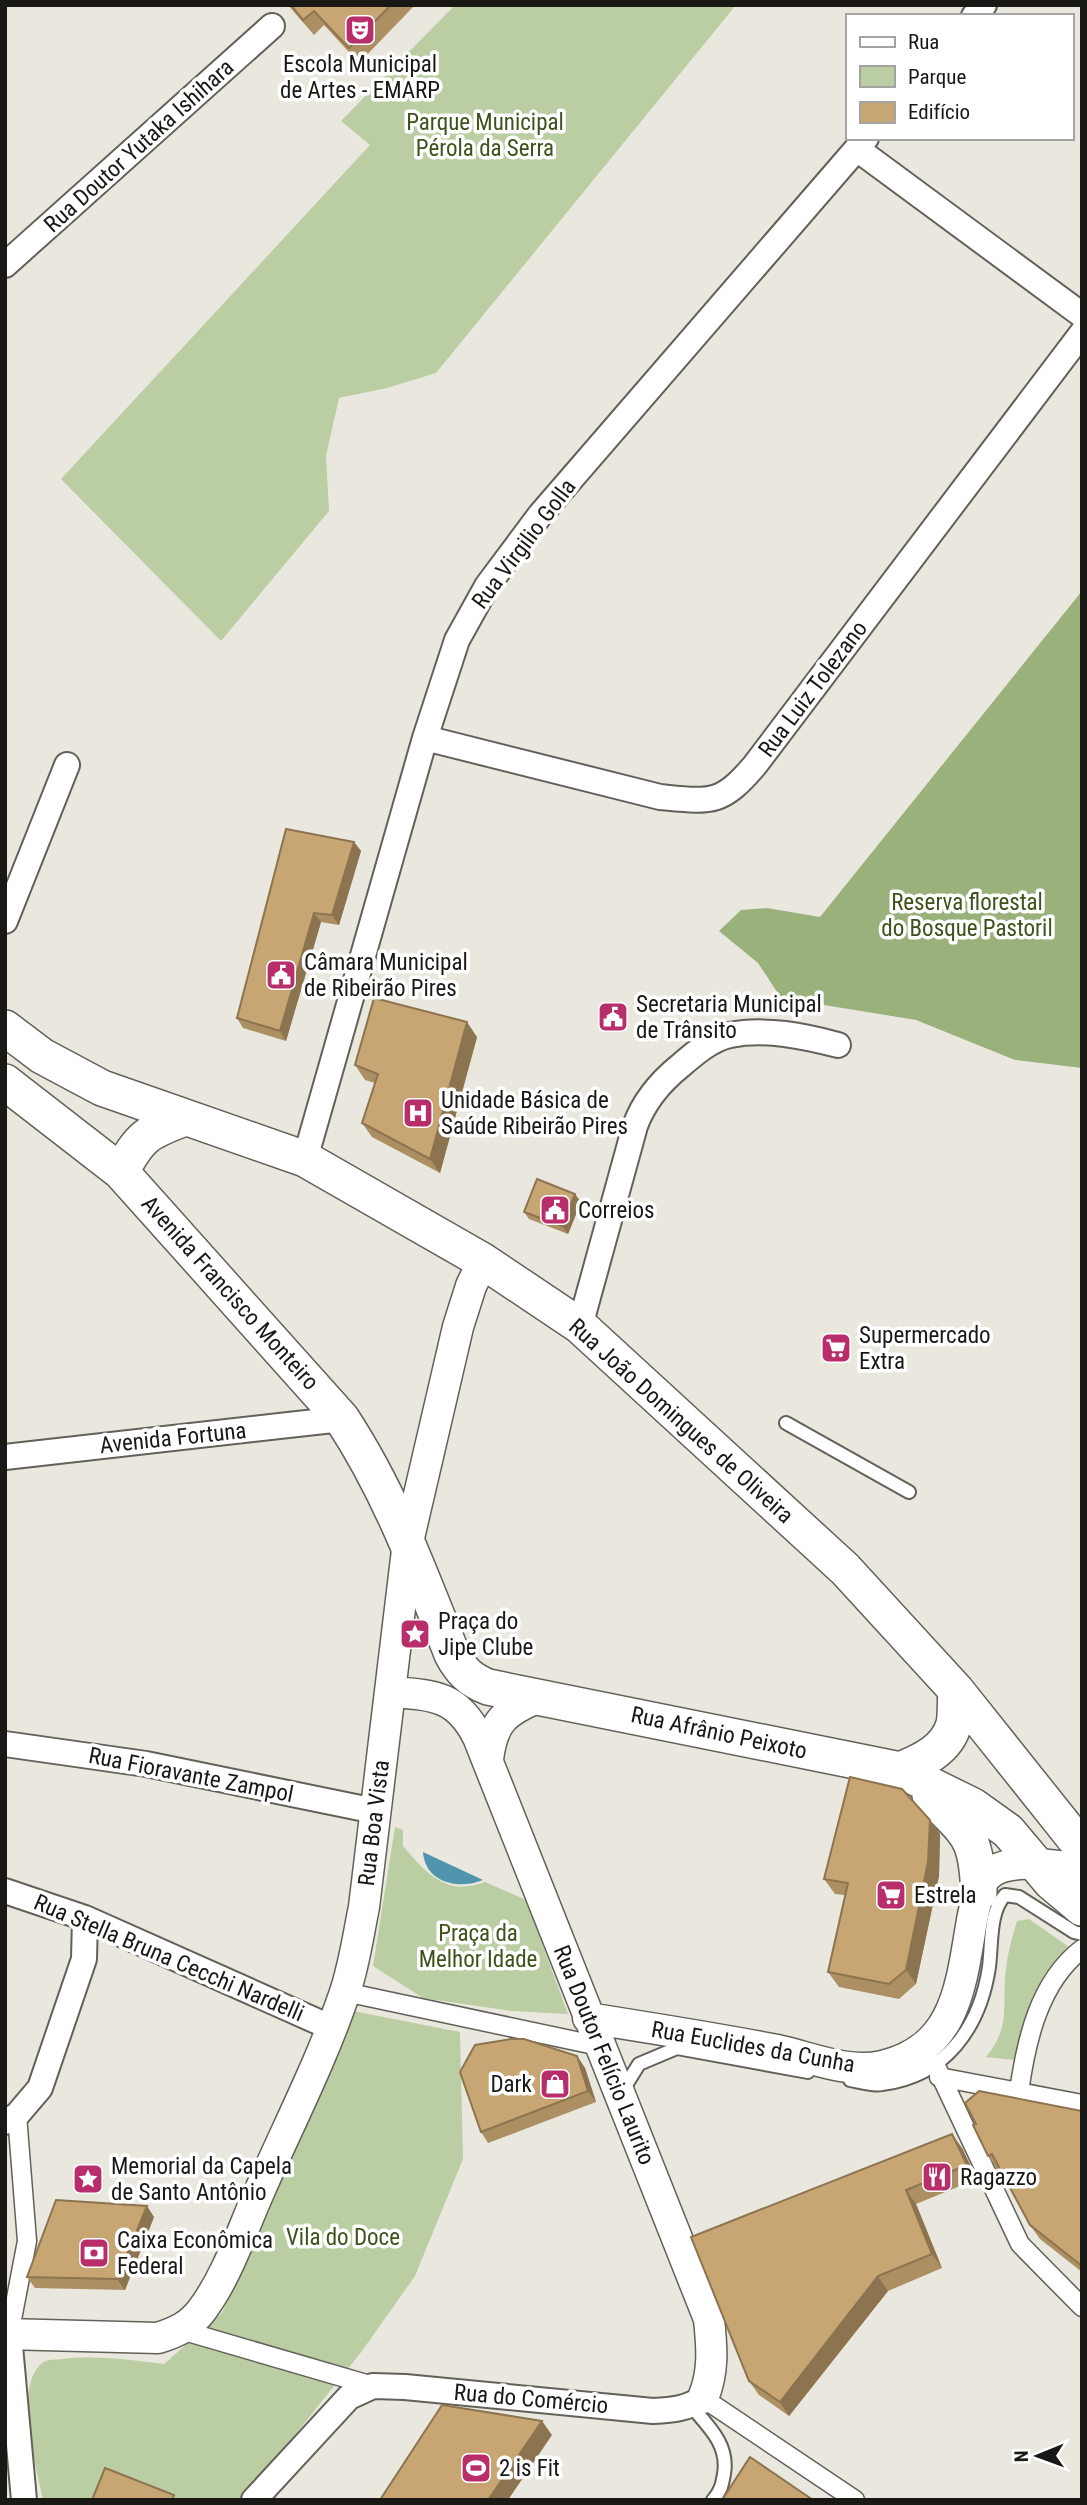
<svg xmlns="http://www.w3.org/2000/svg" width="1087" height="2505" font-family="'Roboto Condensed',sans-serif">
<style>
.green{fill:#bbcda3}
.forest{fill:#9ab17b}
.water{fill:#5094ad}
.lines{fill:none;stroke-linecap:round;stroke-linejoin:round}
.service-casing{stroke:#636059;stroke-width:16}
.pedestrian-casing{stroke:#636059;stroke-width:21}
.minor-casing{stroke:#636059;stroke-width:28}
.tertiary-casing{stroke:#636059;stroke-width:33}
.secondary-casing{stroke:#636059;stroke-width:38}
.service{stroke:#fff;stroke-width:12}
.pedestrian{stroke:#fff;stroke-width:18}
.minor{stroke:#fff;stroke-width:24}
.tertiary{stroke:#fff;stroke-width:30}
.secondary{stroke:#fff;stroke-width:35}
.wall{fill:#ac8f63}
.shaded-wall{fill:#8c7450}
.building{fill:#c8a673;stroke:#8c7450;stroke-width:2}
.labels{text-anchor:middle;dominant-baseline:central;stroke-width:7;stroke-linejoin:round;paint-order:stroke}
.poi-label{font-size:23px;fill:#191814;stroke:#fff;text-anchor:start}
.park-label{font-size:23px;fill:#3d5218;stroke:#fff}
.street-label{font-size:23px;fill:#191814;stroke:#fff}
</style>
<rect width="100%" height="100%" fill="#eae8de"/>
<path class="green" d="M455,5H736L436,373L387,388L339,398L326,456L329,511L221,641L61,479L370,145L341,121Z
M395,1827L403,1830V1846C426,1873 446,1897 485,1882L526,1900L568,2014L512,2011L423,1998L373,1966Z
M1029,1919L1069,1947C1040,1978 1027,2021 1015,2060L986,2057C1009,2028 1003,2014 1005,1980C1006,1960 1011,1940 1017,1921Z
M353,2011L460,2032L463,2159L415,2276L362,2351L243,2500H43C37,2470 11,2378 46,2361C50,2359 57,2360 62,2359C96,2355 129,2360 164,2364L222,2313Z"/>
<path class="forest" d="M1082,591V1068L1015,1060L916,1020L781,998L758,963L719,931L741,910L767,908L820,917Z"/>
<path class="water" d="M423,1852L483,1880C459,1890 425,1883 423,1852Z"/>
<g class="lines">
<g class="service-casing">
<path id="service" d="M786,1423L909,1492
M850,2080C860,2082 872,2086 882,2084C946,2076 980,2027 989,1967C992,1944 989,1912 1005,1895L1019,1897L1074,1932L1082,1934
M621,2093L639,2064L677,2048L808,2072
M691,2406C709,2427 729,2445 724,2474C722,2485 721,2491 713,2500"/>
</g>
<g class="pedestrian-casing">
<path id="pedestrian" d="M345,1992L599,2046
M935,2064L1020,2244L1082,2307
M939,2077L1082,2104
M1019,2092C1026,2041 1039,1982 1082,1949
M181,2330L373,2386
M9,2335L27,2241L17,2115
M703,2398L855,2500"/>
</g>
<g class="minor-casing">
<path id="minor" d="M974,16L984,5
M857,149L1082,315
M5,265L272,26
M425,738L660,797C711,802 721,805 755,765L1082,333
M5,921L67,765
M305,1159L425,738L457,640L487,586L540,515L866,138
M580,1326L635,1126C644,1101 659,1083 680,1066C694,1054 711,1039 730,1035C766,1028 804,1036 838,1045
M5,1457L342,1419
M5,1744L146,1764L375,1811
M5,1891L85,1918L332,2028
M5,2122L17,2115L40,2088L84,1959L85,1918
M9,2335L24,2500
M254,2500L349,2397L373,2386L405,2387L653,2411C672,2410 687,2409 703,2398"/>
</g>
<g class="tertiary-casing">
<path id="tertiary" d="M390,1692C433,1695 457,1695 478,1737L709,2319C712,2348 714,2372 703,2398
M488,1759C493,1721 504,1712 539,1697
M588,2018C651,2028 715,2038 777,2050C810,2057 848,2074 882,2066C957,2049 961,1984 972,1920C975,1907 978,1885 988,1875C1008,1856 1057,1866 1082,1869
M5,2334L158,2338C177,2332 190,2326 202,2310C228,2275 242,2230 260,2190C288,2126 321,2062 344,1995C354,1967 358,1936 364,1907L408,1542L458,1327L471,1286L483,1261"/>
</g>
<g class="secondary-casing">
<path id="secondary" d="M5,1028L42,1056L102,1088L305,1159L483,1261L580,1326L845,1569L956,1690L1082,1848
M5,1082L121,1172L342,1419C390,1492 420,1573 452,1654C461,1671 470,1680 488,1687L900,1770L973,1806L1008,1831L1051,1882L1082,1908
M121,1172C140,1136 147,1132 185,1118
M900,1770C922,1761 947,1750 954,1724C956,1714 955,1701 956,1690
M930,1795C968,1836 976,1833 979,1893"/>
</g>
<use href="#service" class="service"/>
<use href="#pedestrian" class="pedestrian"/>
<use href="#minor" class="minor"/>
<use href="#tertiary" class="tertiary"/>
<use href="#secondary" class="secondary"/>
</g>
<path class="wall" d="M288,5H415L359,63L324,25L314,35Z
M354,842L361,851L339,925L321,922L286,1041L243,1028L237,1018Z
M477,1037L440,1173L372,1137L362,1123L375,1083L365,1080L355,1065Z
M581,1202L568,1234L529,1219L524,1212Z
M930,1820L940,1834L939,1876L916,1984L899,1999L839,1987L828,1972L845,1895L835,1894L824,1879Z
M577,2056L585,2068L596,2102L488,2143L481,2132Z
M1082,2111V2272L1040,2239L1030,2225L1000,2170L998,2171L988,2156Z
M962,2148L977,2179L916,2204L942,2268L888,2291L789,2416L759,2395L749,2381L691,2237Z
M154,2217L125,2290L35,2288L27,2277Z"/>
<path class="shaded-wall" d="M354,842L361,851L339,925L332,915Z
M314,913L321,922L286,1041L280,1031Z
M467,1022L477,1037L440,1173L430,1159Z
M575,1194L581,1202L568,1234L562,1226Z
M930,1820L940,1834L939,1876L916,1984L906,1970Z
M577,2056L585,2068L596,2102L588,2091Z
M952,2134L962,2148L977,2179L967,2165Z
M906,2190L916,2204L942,2268L932,2254Z
M147,2206L154,2217L125,2290L117,2279Z
M878,2276L888,2291L789,2416L780,2402Z
M542,2421L552,2435L508,2500H488Z"/>
<path class="building" d="M291,5H391L349,48L314,11L303,20Z
M286,829L354,842L332,915L314,913L280,1031L237,1018Z
M374,998L467,1022L430,1159L362,1123L378,1074L355,1065Z
M537,1179L575,1194L562,1226L524,1212Z
M850,1777L902,1789L930,1820L928,1862L906,1970L889,1984L828,1972L848,1883L824,1879Z
M511,2039H524L577,2056L588,2091L481,2132L460,2072L475,2045Z
M979,2091L1082,2111V2266L1030,2225L992,2154L988,2156L973,2125L976,2124L965,2103Z
M952,2134L967,2165L906,2190L932,2254L878,2276L780,2402L749,2381L691,2237Z
M56,2200L147,2206L117,2279L27,2277Z
M442,2405L542,2421L488,2500H380Z
M750,2457L813,2500H722Z
M105,2468L174,2495L172,2500H92Z"/>
<defs>
<g id="theatre-square" transform="scale(1.575)"><rect x="-9" y="-9" width="18" height="18" rx="4" fill="#b82e6a" stroke="#fff"/><path d="M-5-5.5Q0-4 5-5.5V0Q5 5 0 6Q-5 5-5 0ZM-3.3-2.5H-1v1.5H-3.3ZM1-2.5H3.3v1.5H1ZM-2.8 1Q0 5.5 2.8 1Z" fill="#fff"/></g>
<g id="civic-square" transform="scale(1.575)"><rect x="-9" y="-9" width="18" height="18" rx="4" fill="#b82e6a" stroke="#fff"/><path d="M-.6-6.5H3V-4.5H.6V-3L4-1V1h2V6H-6V1h2V-1L-.6-3ZM-1.2 2.5V6h2.4V2.5Z" fill="#fff"/></g>
<g id="hospital-square" transform="scale(1.575)"><rect x="-9" y="-9" width="18" height="18" rx="4" fill="#b82e6a" stroke="#fff"/><path d="M-5-5h3v3.5h4V-5h3V5h-3V1.5h-4V5h-3Z" fill="#fff"/></g>
<g id="supermarket-square" transform="scale(1.575)"><rect x="-9" y="-9" width="18" height="18" rx="4" fill="#b82e6a" stroke="#fff"/><path d="M-6-5.5h2.5l.6 2H6L4.5 2H-2.5L-4.4-4H-6ZM-1.5 3.2a1.3 1.3 0 1 0 .1 0ZM3 3.2a1.3 1.3 0 1 0 .1 0Z" fill="#fff"/></g>
<g id="sight-square" transform="scale(1.575)"><rect x="-9" y="-9" width="18" height="18" rx="4" fill="#b82e6a" stroke="#fff"/><path d="M0-6L1.8-2.2L6-1.7L2.9 1.2L3.7 5.4L0 3.3L-3.7 5.4L-2.9 1.2L-6-1.7L-1.8-2.2Z" fill="#fff"/></g>
<g id="shop-square" transform="scale(1.575)"><rect x="-9" y="-9" width="18" height="18" rx="4" fill="#b82e6a" stroke="#fff"/><path d="M-5-2.5h2.3a2.7 3.5 0 0 1 5.4 0H5L5.5 6h-11ZM-1.5-2.5h3a1.5 2.3 0 0 0-3 0Z" fill="#fff"/></g>
<g id="restaurant-square" transform="scale(1.575)"><rect x="-9" y="-9" width="18" height="18" rx="4" fill="#b82e6a" stroke="#fff"/><path d="M-5-6h1v4h1v-4h1v4h1v-4h1v5L-1.5 .5V6h-2V.5L-5-1ZM5-6V6H3V1.5H1.5Q1.5-4 5-6Z" fill="#fff"/></g>
<g id="bank-square" transform="scale(1.575)"><rect x="-9" y="-9" width="18" height="18" rx="4" fill="#b82e6a" stroke="#fff"/><path d="M-6-4H6V4H-6ZM0-2.3a2.3 2.3 0 1 0 0 4.6a2.3 2.3 0 1 0 0-4.6Z" fill="#fff"/></g>
<g id="stadium-square" transform="scale(1.575)"><rect x="-9" y="-9" width="18" height="18" rx="4" fill="#b82e6a" stroke="#fff"/><path d="M0-5a6.5 5 0 1 0 0 10a6.5 5 0 1 0 0-10ZM-3.5-1.8h7v3.6h-7Z" fill="#fff"/></g>
</defs>
<g fill-rule="evenodd">
<use href="#theatre-square" x="360" y="30"/>
<use href="#civic-square" x="281" y="975"/>
<use href="#civic-square" x="613" y="1017"/>
<use href="#hospital-square" x="418" y="1113"/>
<use href="#civic-square" x="555" y="1210"/>
<use href="#supermarket-square" x="836" y="1348"/>
<use href="#sight-square" x="415" y="1634"/>
<use href="#supermarket-square" x="891" y="1895"/>
<use href="#shop-square" x="555" y="2084"/>
<use href="#restaurant-square" x="937" y="2177"/>
<use href="#sight-square" x="88" y="2179"/>
<use href="#bank-square" x="94" y="2253"/>
<use href="#stadium-square" x="476" y="2468"/>
</g>
<g class="labels">
<g class="poi-label">
<text x="360" y="64" text-anchor="middle">Escola Municipal<tspan x="360" dy="26">de Artes - EMARP</tspan></text>
<text x="304" y="962">Câmara Municipal<tspan x="304" dy="26">de Ribeirão Pires</tspan></text>
<text x="636" y="1004">Secretaria Municipal<tspan x="636" dy="26">de Trânsito</tspan></text>
<text x="441" y="1100">Unidade Básica de<tspan x="441" dy="26">Saúde Ribeirão Pires</tspan></text>
<text x="578" y="1210">Correios</text>
<text x="859" y="1335">Supermercado<tspan x="859" dy="26">Extra</tspan></text>
<text x="438" y="1621">Praça do<tspan x="438" dy="26">Jipe Clube</tspan></text>
<text x="914" y="1895">Estrela</text>
<text x="532" y="2084" text-anchor="end">Dark</text>
<text x="111" y="2166">Memorial da Capela<tspan x="111" dy="26">de Santo Antônio</tspan></text>
<text x="960" y="2177">Ragazzo</text>
<text x="117" y="2240">Caixa Econômica<tspan x="117" dy="26">Federal</tspan></text>
<text x="499" y="2468">2 is Fit</text>
</g>
<g class="park-label">
<text x="485" y="122">Parque Municipal<tspan x="485" dy="26">Pérola da Serra</tspan></text>
<text x="967" y="902">Reserva florestal<tspan x="967" dy="26">do Bosque Pastoril</tspan></text>
<text x="478" y="1933">Praça da<tspan x="478" dy="26">Melhor Idade</tspan></text>
<text x="343" y="2237">Vila do Doce</text>
</g>
<g class="street-label">
<text transform="translate(139 146) rotate(-42)">Rua Doutor Yutaka Ishihara</text>
<text transform="translate(524 544) rotate(-53)">Rua Virgilio Golla</text>
<text transform="translate(813 689) rotate(-53)">Rua Luiz Tolezano</text>
<text transform="translate(230 1293) rotate(48)">Avenida Francisco Monteiro</text>
<text transform="translate(681 1421) rotate(42)">Rua João Domingues de Oliveira</text>
<text transform="translate(173 1438) rotate(-6)">Avenida Fortuna</text>
<text transform="translate(719 1733) rotate(12)">Rua Afrânio Peixoto</text>
<text transform="translate(191 1775) rotate(11)">Rua Fioravante Zampol</text>
<text transform="translate(374 1823) rotate(-83)">Rua Boa Vista</text>
<text transform="translate(169 1958) rotate(23)">Rua Stella Bruna Cecchi Nardelli</text>
<text transform="translate(753 2047) rotate(10)">Rua Euclides da Cunha</text>
<text transform="translate(604 2055) rotate(68)">Rua Doutor Felício Laurito</text>
<text transform="translate(531 2399) rotate(5)">Rua do Comércio</text>
</g>
</g>
<rect width="1087" height="2505" fill="none" stroke="#191814" stroke-width="14"/>
<rect x="846" y="14" width="228" height="126" fill="#ffffff" stroke="#a3a3a1" stroke-width="2"/>
<rect x="860" y="37" width="35" height="10" fill="#ffffff" stroke="#a3a3a1" stroke-width="2"/>
<text x="908" y="49" font-size="21" fill="#191814">Rua</text>
<rect x="860" y="66" width="35" height="21" fill="#bbcda3" stroke="#a3a3a1" stroke-width="2"/>
<text x="908" y="84" font-size="21" fill="#191814">Parque</text>
<rect x="860" y="102" width="35" height="21" fill="#c8a673" stroke="#a3a3a1" stroke-width="2"/>
<text x="908" y="119" font-size="21" fill="#191814">Edifício</text>
<g transform="translate(1038 2456) rotate(269)" stroke="#ffffff" stroke-width="5" paint-order="stroke">
<path d="M0-5L12 26L0 18L-12 26Z" fill="#191814"/>
<text y="-10" font-size="19" font-weight="bold" text-anchor="middle" fill="#191814">N</text>
</g>
</svg>
